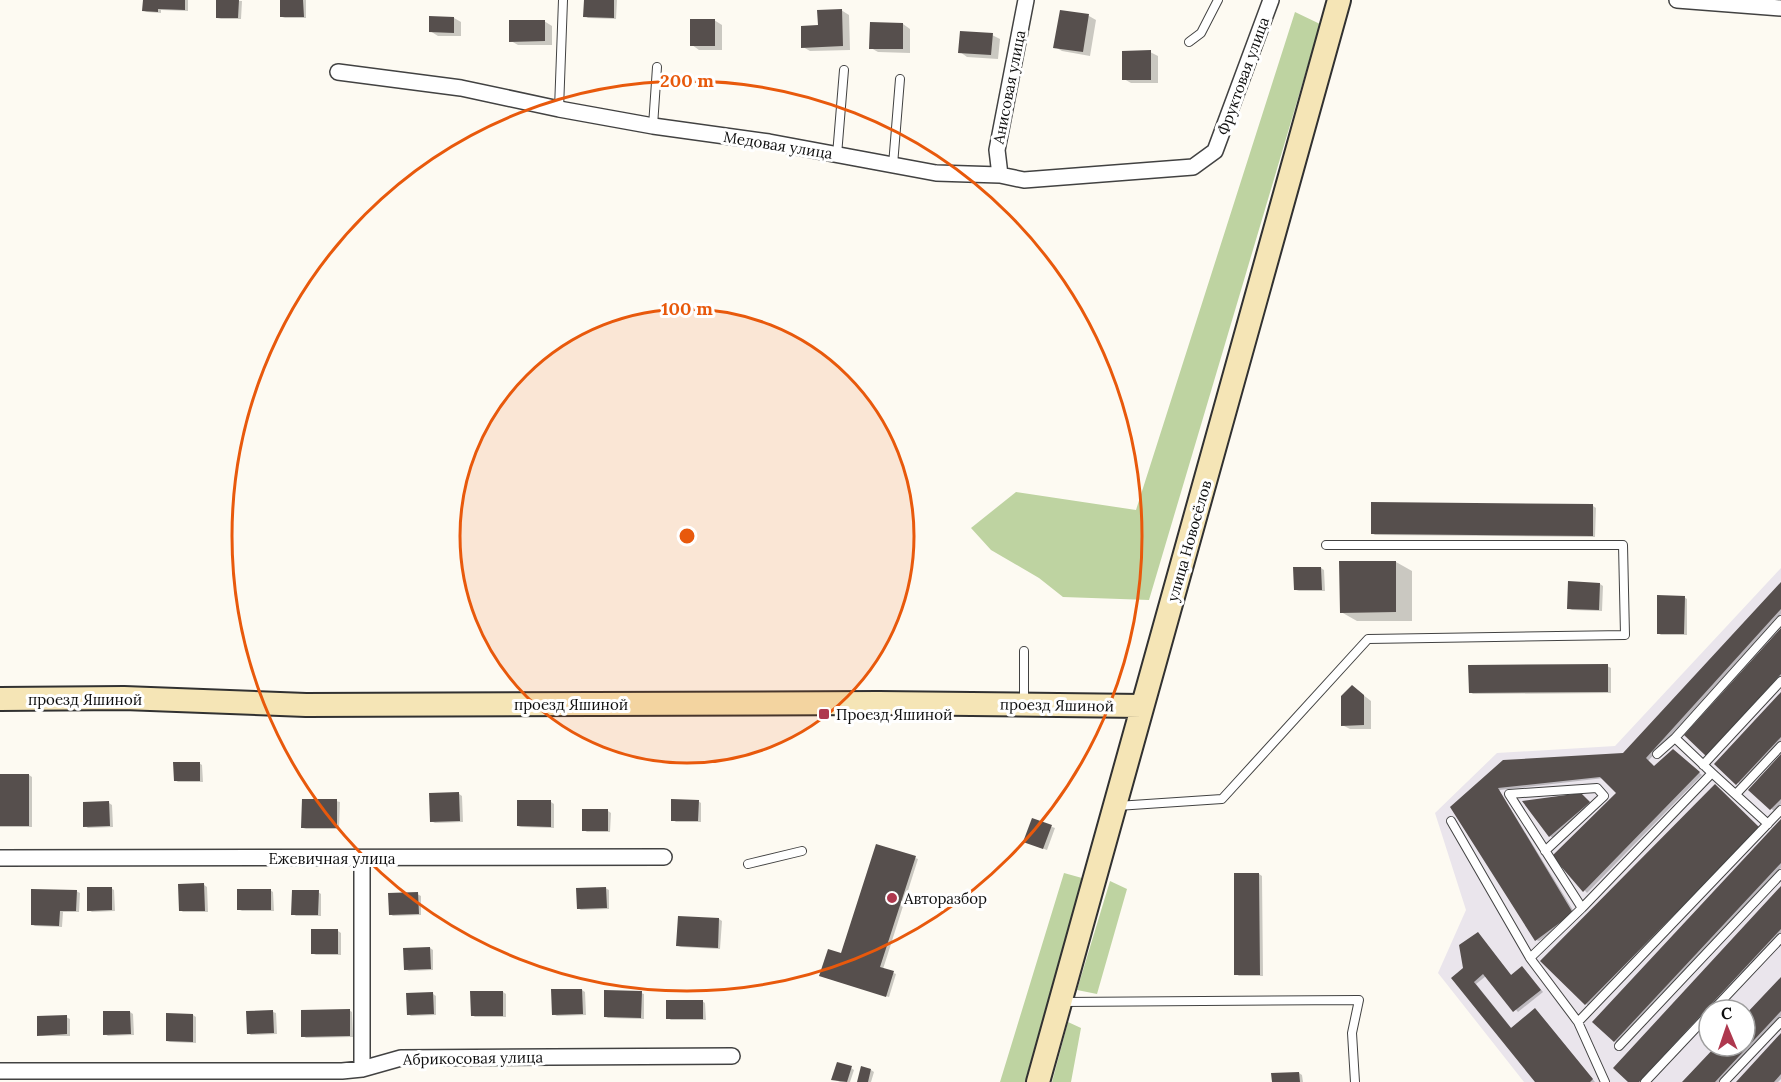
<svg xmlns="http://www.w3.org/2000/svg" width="1781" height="1082" font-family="Lora,serif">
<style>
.industrial{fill:#eae5ec;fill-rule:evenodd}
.forest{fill:#bed3a1}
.shadow{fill:#0003}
.building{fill:#564f4d}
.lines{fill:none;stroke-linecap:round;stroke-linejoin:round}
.lane-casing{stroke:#424242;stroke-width:10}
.street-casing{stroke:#424242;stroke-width:18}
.secondary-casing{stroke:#313131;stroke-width:26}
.lane{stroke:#fff;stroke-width:8}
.street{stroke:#fff;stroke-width:15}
.secondary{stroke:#f5e5b6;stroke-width:22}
.ring{fill:none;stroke:#e8590c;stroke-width:3}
.poi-dot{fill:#ae384e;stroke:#fff;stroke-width:2}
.labels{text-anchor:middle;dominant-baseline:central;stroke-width:6;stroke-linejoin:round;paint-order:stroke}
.street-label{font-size:15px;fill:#0f0f0f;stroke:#fff}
.poi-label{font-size:15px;fill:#0f0f0f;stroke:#fff;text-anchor:start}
.centre{fill:#e8590c;stroke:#fff;stroke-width:3}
.ring-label{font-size:18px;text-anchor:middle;font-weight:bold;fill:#e8590c;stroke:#fff;stroke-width:6;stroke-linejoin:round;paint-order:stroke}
</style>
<rect width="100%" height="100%" fill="#fdfaf2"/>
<path class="industrial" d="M1781,568V1082H1524L1438,973L1466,910L1435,813L1497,753L1615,746ZM1709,1010H1745V1046H1709Z"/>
<path class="forest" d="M1295,12L1320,24L1149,600L1063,597L1039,578L991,550L971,528L1016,492L1136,510Z
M1064,873L1082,878L1025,1082H1000Z
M1110,881L1127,889L1097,994L1077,990Z
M1068,1022L1081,1028L1071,1082H1052Z"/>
<path class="shadow" d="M144,0H188V11L161,10V13L147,12L144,11Z
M218,0L242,1L241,19H221L217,18Z
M281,0H306V18H285L282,17Z
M585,0H617L616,19L588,18L585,16Z
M841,10L849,15L850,50L810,51L803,47L819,27Z
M1061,11L1089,16L1096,20L1090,56L1062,51L1055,47Z
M454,18L461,22V36H438L430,31Z
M714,20L722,25V50H699L692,45Z
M544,21L552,26V45H518L511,41Z
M903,24L910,29V53L878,52L871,48Z
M992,35L1000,39L998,59L967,57L960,52Z
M1150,52L1158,56V83H1131L1124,79Z
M1593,506L1596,508L1595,537L1375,535L1372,533Z
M1396,562L1412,571V621H1357L1341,612Z
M1321,568L1324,570L1325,591H1299L1296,590Z
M1600,584L1603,586L1602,611L1572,610L1568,608Z
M1781,585V614L1648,761L1654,767L1676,753L1702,775L1587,893L1554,856L1618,793L1604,778L1499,790L1576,915L1539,941L1536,940L1452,808L1503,761L1624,755Z
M1684,597L1687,599V635H1661L1658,633Z
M1781,631V679L1710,756L1707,754Z
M1607,666L1611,668V693L1473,694L1470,692Z
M1353,687L1371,701V729H1350L1342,725Z
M1781,694V742L1741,785L1716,764Z
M1781,756V804L1774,811L1750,789Z
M199,763L202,765L203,782H178L175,780Z
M0,775H29L32,777V827H0Z
M1718,788L1762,831L1589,1006L1586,1004Z
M459,794L462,796L463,822L435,823L431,821Z
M1581,794L1592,804L1553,838L1550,836Z
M336,801L340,802L339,829H306L303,828Z
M698,801L701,803V822H676L673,820Z
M551,802L554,804V828L521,827L518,826Z
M109,803L112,805L113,827L88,828L85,826Z
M608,811L611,813L610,832H587L584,830Z
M1032,820L1055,828L1047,850L1028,843Z
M1781,822V868L1618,1043L1615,1041Z
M915,858L918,859L883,969L896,974L889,997L824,977Z
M1259,874L1262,876L1263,976H1239L1236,974L1235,875Z
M204,885L207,887L208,912H183L180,910Z
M111,888L114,890L115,911L92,912L89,910Z
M605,888L609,890V909L581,910L578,908Z
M1781,888V934L1644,1082H1630Z
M270,890L273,892L274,911H242L238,909Z
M76,891L80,893L79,912H63L62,927L35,926L32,924Z
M318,892L321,894V916H296L293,914Z
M417,894L421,896V915L393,916L390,914Z
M719,919L722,921L720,949L681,947L678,946Z
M338,931L341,933V955H316L312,953Z
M1478,934L1512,976L1525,970L1543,992L1518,1012L1486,976L1476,984L1512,1029L1535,1010L1538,1012L1595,1082H1538L1465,968Z
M430,948L433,950V970L409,971L405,969Z
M1781,979V1016L1720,1082H1684L1718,1046H1745V1017Z
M582,990L585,992L586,1015L557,1016L553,1014V991Z
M503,992L506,994V1017H475L472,1015Z
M641,993L644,994V1019L608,1018L605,1016Z
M433,994L436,996V1015L411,1016L408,1014Z
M702,1001L705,1003L706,1020H671L668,1018Z
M349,1010L352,1012L353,1037L306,1038L303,1036Z
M130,1012L133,1014L134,1035L108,1036L105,1034V1013Z
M273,1012L276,1013L277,1034L251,1035L248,1033Z
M193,1015L196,1017V1043L170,1042L167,1041Z
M66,1017L70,1019V1036H42L39,1035Z
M1781,1035V1079L1778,1082H1738Z
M851,1068L854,1070L850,1082H840L833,1079Z
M871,1070L874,1072L871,1082H858Z
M1299,1073L1302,1075L1303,1082H1273Z"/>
<path class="building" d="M143,0H185V10L158,9V12L142,11Z
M216,0H239L238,18H216Z
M280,0H303L304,17H280Z
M584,0H614V18L583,17Z
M842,9L843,46L801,48V26L818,25L817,10Z
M1060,10L1089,14L1083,52L1053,48Z
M429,16L454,17V33L429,32Z
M690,19H715V46H690Z
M509,20H545V41L509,42Z
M870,22L903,23V49H869Z
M960,31L993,33L991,55L958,53Z
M1151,50V80H1122V51Z
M1371,502L1593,504V536L1371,534Z
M1339,561H1396V612L1340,613Z
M1293,567H1321L1322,590H1294Z
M1568,581L1600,583L1599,610L1567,609Z
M1781,582V609L1646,758L1654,766L1673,749L1700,772L1583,892L1552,856L1616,793L1600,777L1498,788L1573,913L1535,941L1450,807L1503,760L1623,753Z
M1657,595L1685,596L1684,634H1657Z
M1781,628V674L1706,756L1684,735Z
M1608,664V692L1469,693L1468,665Z
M1352,685L1364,695V725L1341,726V696Z
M1781,692V737L1736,785L1714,764Z
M1781,754V799L1770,810L1748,790Z
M173,762H200V781H174Z
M0,774H29V826H0Z
M1715,784L1760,828L1585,1005L1540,961Z
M459,792L460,821L430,822L429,793Z
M1581,793L1590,802L1549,837L1522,801Z
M302,799H337V828H301Z
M671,799L699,800L698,821H671Z
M517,800H551V827L517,826Z
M109,801L110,826L83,827V802Z
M582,809H608V831H582Z
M1032,818L1052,825L1043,849L1023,842Z
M1781,819V863L1614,1042L1592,1022Z
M876,844L916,856L880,967L894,971L886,997L819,976L828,949L841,953Z
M1234,873H1259L1260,975H1234Z
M204,883L205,911H179L178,884Z
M1781,886V929L1639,1082H1628L1613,1068Z
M87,887H112V910L87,911Z
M606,887L607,908L577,909L576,888Z
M31,889L77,890L76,911H60L59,926L31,925Z
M237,889H271V910H237Z
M292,890H319L318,915H291Z
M418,892L419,914L389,915L388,893Z
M678,916L719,918L718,948L676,946Z
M311,929H338V954H311Z
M1478,932L1511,975L1522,966L1541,990L1513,1012L1483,974L1474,982L1511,1028L1535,1008L1593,1079L1590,1082H1535L1451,978L1463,968L1459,945Z
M430,947L431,969L404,970L403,948Z
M1781,977V1011L1715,1082H1682L1716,1046H1745V1015Z
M551,989H582L583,1014L552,1015Z
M604,990L642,991L641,1018L604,1017Z
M470,991H503V1016H471Z
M433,992L434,1014L407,1015L406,993Z
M666,1000H703V1019H666Z
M350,1009V1036L301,1037V1010Z
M273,1010L274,1033L247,1034L246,1011Z
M103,1011H130L131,1034L103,1035Z
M166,1013L193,1014V1042L166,1041Z
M67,1015V1034L37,1036V1016Z
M1781,1033V1074L1774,1082H1736Z
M837,1062L852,1066L847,1082L831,1080Z
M861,1066L871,1069L868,1082H857Z
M1299,1072L1300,1082H1272L1271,1073Z"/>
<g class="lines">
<g class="lane-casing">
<path id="lane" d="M1189,42L1201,33L1218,0
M559,109L563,0
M653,126L657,67
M837,155L844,70
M893,165L900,79
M1024,703V651
M1657,754L1675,738
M1703,765L1781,681
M1712,773L1675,738L1781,620
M1736,794L1781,746
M1117,806L1222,799L1368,639L1625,635L1623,545H1326
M1451,821L1530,958L1578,1022L1605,1082
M1545,851L1604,796L1597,788L1509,794L1582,908
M748,864L802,851
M1530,958L1582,908L1712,773L1768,824
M1063,1002L1359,1000L1352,1033L1355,1082
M1713,1010L1781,938
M1578,1022L1781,810
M1619,1046L1781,874
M1645,1082L1709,1014
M1724,1082L1781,1022"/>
</g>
<g class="street-casing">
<path id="street" d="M1677,0L1781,8
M338,72L461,88L559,109L653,126L769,142L936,173L1000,175L1024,180L1193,167L1215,151L1271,0
M1000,175L997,150L1026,0
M0,858L664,857
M362,1069V858
M0,1071H342L362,1069L401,1058L732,1056"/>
</g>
<g class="secondary-casing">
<path id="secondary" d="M0,699L124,698L306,705L879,703L1142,706
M1038,1082L1339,0"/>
</g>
<use href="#lane" class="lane"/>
<use href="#street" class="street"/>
<use href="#secondary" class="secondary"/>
</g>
<circle cx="687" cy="536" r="227" fill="#e8590c" fill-opacity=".12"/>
<g class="ring">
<circle cx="687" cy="536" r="227"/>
<circle cx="687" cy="536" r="455"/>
</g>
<g class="poi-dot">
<rect x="818" y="708" width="12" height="12" rx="3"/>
<circle cx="892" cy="898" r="6"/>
</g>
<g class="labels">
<g class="street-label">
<text transform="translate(1243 76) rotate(-70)">Фруктовая улица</text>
<text transform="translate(1009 87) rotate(-79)">Анисовая улица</text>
<text transform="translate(778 145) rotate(9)">Медовая улица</text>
<text transform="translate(1189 541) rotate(-74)">улица Новосёлов</text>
<text x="85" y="699">проезд Яшиной</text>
<text x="571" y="704">проезд Яшиной</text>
<text transform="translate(1057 705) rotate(1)">проезд Яшиной</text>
<text x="332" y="858">Ежевичная улица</text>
<text transform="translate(473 1058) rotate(-1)">Абрикосовая улица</text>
</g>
<g class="poi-label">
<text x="836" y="714">Проезд Яшиной</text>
<text x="904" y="898">Авторазбор</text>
</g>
</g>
<circle cx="687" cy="536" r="9" class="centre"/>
<g class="ring-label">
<text x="687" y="87">200 m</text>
<text x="687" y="315">100 m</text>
</g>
<g transform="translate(1727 1028) rotate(358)"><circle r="28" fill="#ffffff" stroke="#9f9f9f" stroke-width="1.5"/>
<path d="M0-4.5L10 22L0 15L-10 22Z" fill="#ae384e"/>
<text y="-9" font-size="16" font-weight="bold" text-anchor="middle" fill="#0f0f0f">С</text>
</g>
</svg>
